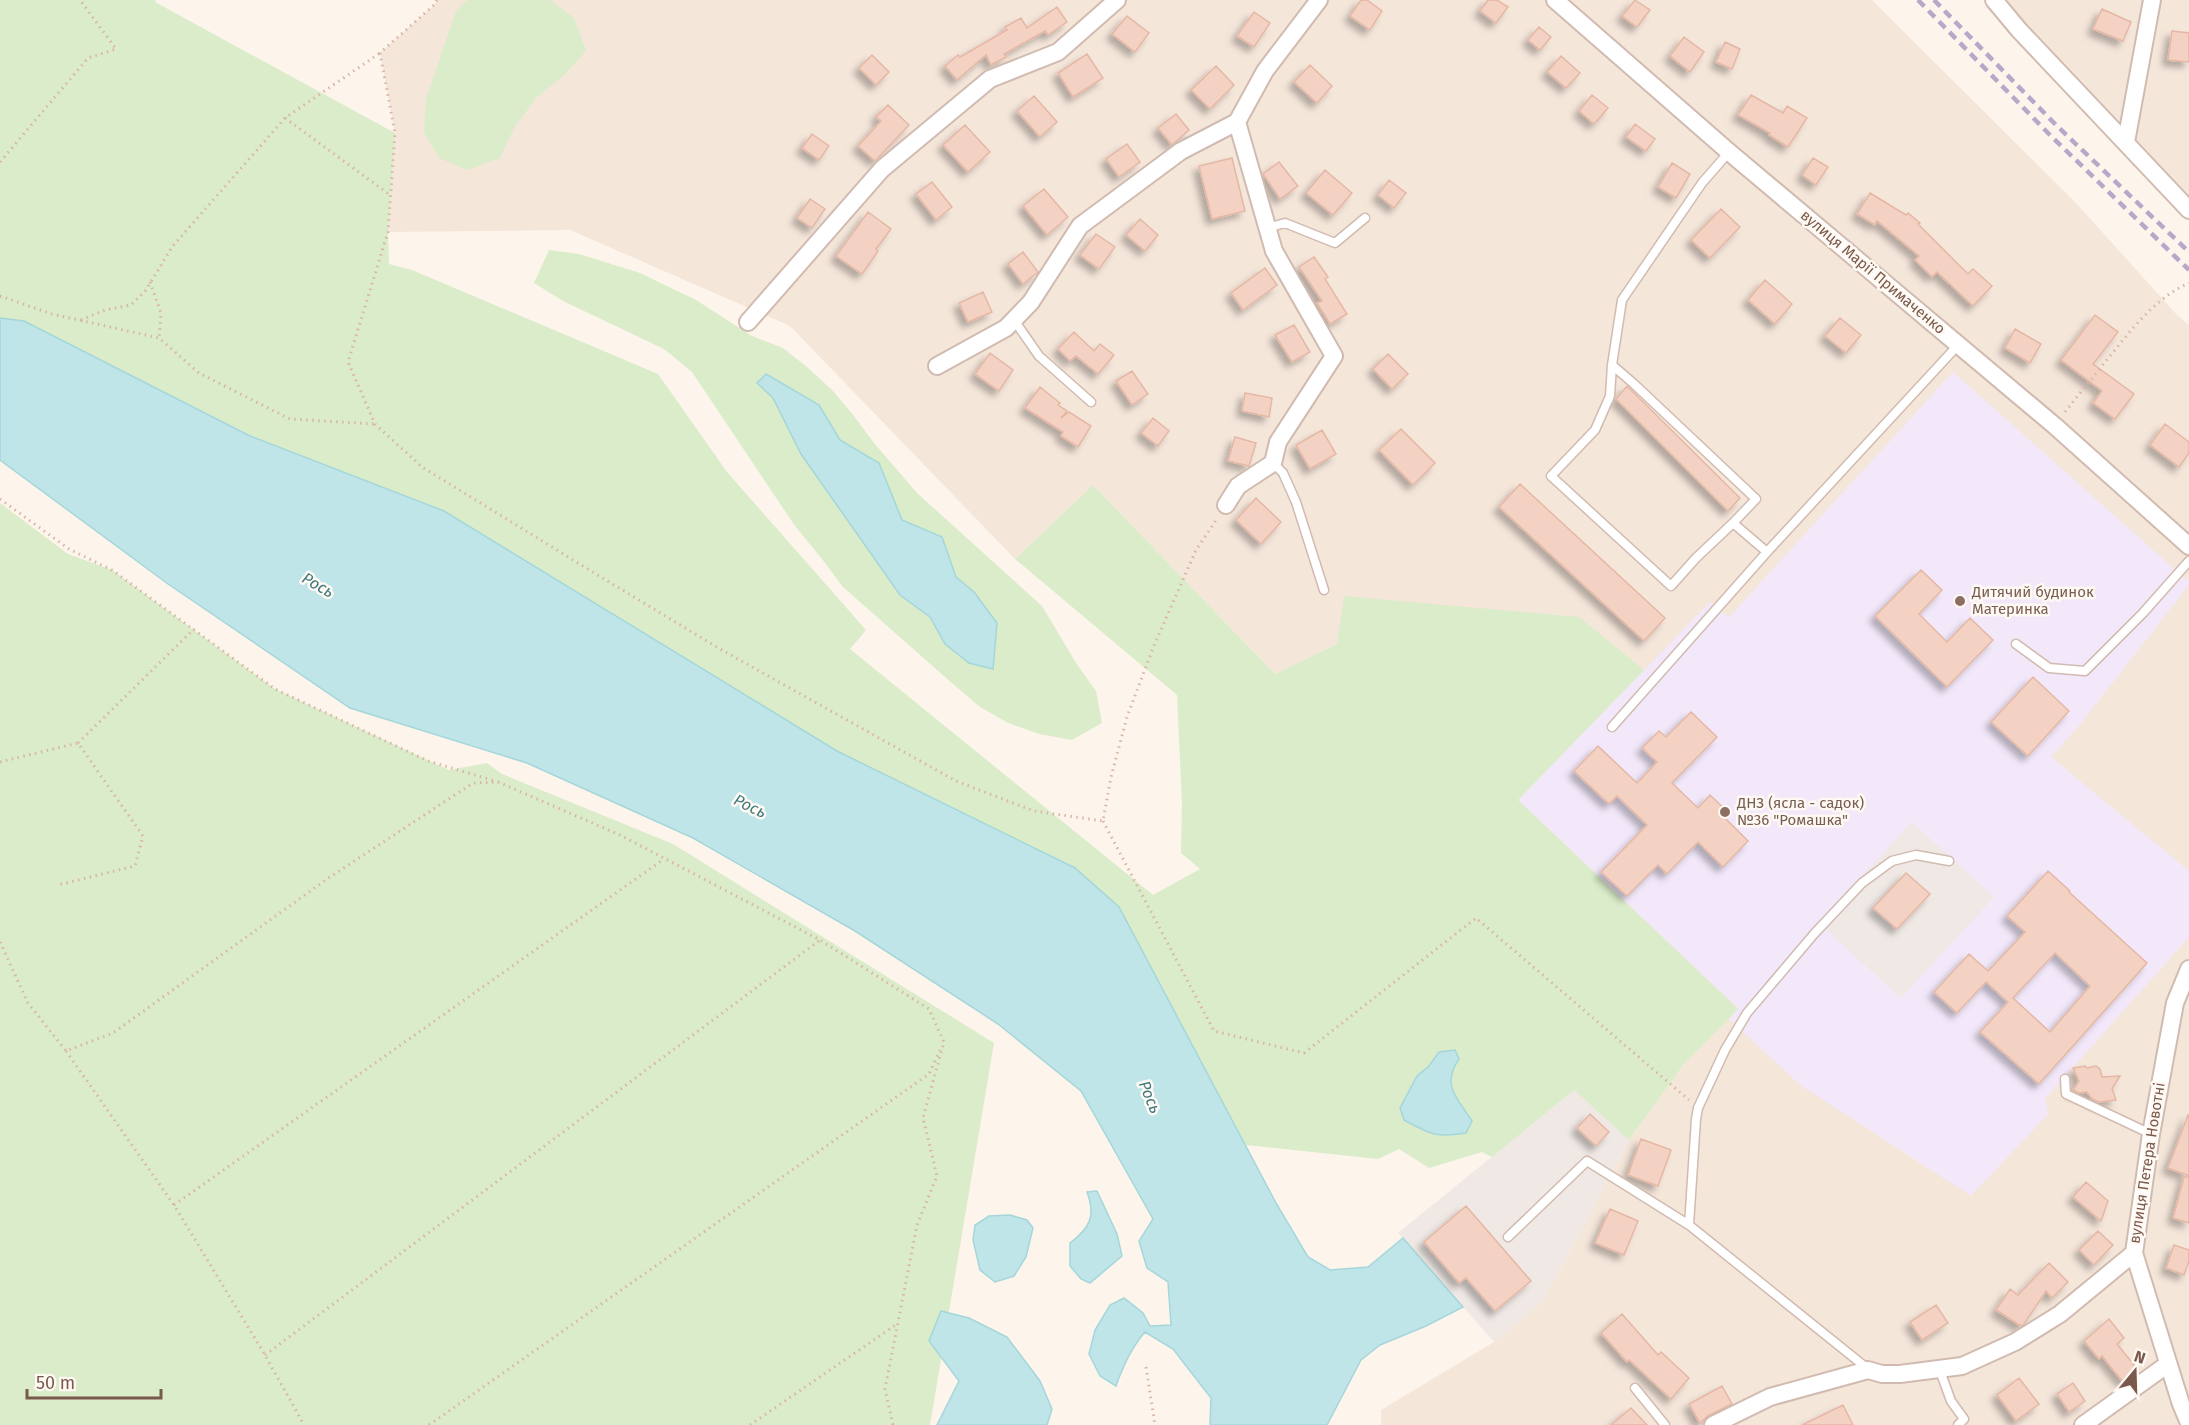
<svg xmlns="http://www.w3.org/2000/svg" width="2189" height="1425" font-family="'Fira Sans',sans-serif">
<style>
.residential{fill:#f5e6da}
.industrial{fill:#efe8e4}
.education{fill:#f2e8fa;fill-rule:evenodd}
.green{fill:#daecc9}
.water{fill:#bfe5e8;stroke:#a5d6da;stroke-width:1.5}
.building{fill:#f3d2c3;stroke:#e5b7a4;stroke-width:1.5;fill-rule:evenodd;filter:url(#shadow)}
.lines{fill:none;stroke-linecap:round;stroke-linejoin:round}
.service-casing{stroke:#d1bbb0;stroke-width:11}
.minor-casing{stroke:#d1bbb0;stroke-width:20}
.path{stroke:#d9b5a5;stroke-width:3;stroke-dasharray:1.5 4.5;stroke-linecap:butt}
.service{stroke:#fff;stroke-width:8}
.minor{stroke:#fff;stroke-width:16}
.rail{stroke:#b7a8c9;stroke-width:4.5;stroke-dasharray:9 6;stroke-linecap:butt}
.education-dot{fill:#8d6e63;stroke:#fff9f3;stroke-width:2}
.labels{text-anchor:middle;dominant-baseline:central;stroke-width:5;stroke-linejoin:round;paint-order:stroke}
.street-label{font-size:15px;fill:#7a594d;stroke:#fff9f3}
.education-label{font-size:15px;fill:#785e54;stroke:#fff9f3;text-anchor:start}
.water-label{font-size:16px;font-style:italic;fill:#40797e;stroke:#fff9f3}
</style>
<defs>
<filter id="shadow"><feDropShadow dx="-5.5" dy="5.5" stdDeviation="3" flood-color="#0004"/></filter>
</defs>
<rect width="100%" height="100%" fill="#fdf5ec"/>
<path class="residential" d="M437,0H1872L2076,203L2178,316L2189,325V1425H1381V1410L1494,1342L1543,1301L1629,1140L1684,1064L1337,644L1275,674L1093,485L1015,559L790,326L570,230L388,232L395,133L380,53L434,5Z
M2001,0H2189V213Z"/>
<path class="industrial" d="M1913,821L1995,897L1901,998L1819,923Z
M1574,1090L1629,1140L1543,1301L1494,1342L1398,1233Z"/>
<path class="education" d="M1953,372L2189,582V585L2078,727L2051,757L2189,871V937L2045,1099L2048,1114L1971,1196L1800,1085L1729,1019L1738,1008L1518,800L1710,602L1729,617ZM1912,822L1994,897L1901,998L1819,923Z"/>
<path class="green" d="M0,0H156L155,2L395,133L388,232L389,264L412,270L658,374L727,472L866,630L850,649L1153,895L1200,869L1181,853L1182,804L1177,695L1015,559L1093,485L1275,674L1337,644L1344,596L1579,617L1644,670L1518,800L1738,1009L1684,1064L1629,1140L1574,1090L1492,1157L1482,1152L1429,1168L1399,1149L1378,1159L1246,1145L1119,907L1075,868L837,751L651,638L24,321L0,318Z
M467,0H550L574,18L586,51L564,75L536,98L514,128L500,158L468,170L439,158L424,132L426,99L456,11Z
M549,250L579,254L640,273L696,300L752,336L783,348L807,367L832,390L854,416L874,443L917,493L1042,606L1076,663L1096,691L1102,723L1072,740L1039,734L1008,723L980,707L953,684L843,587L822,559L795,526L692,372L664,349L563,301L534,283Z
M0,503L68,554L112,570L275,689L449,770L487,763L502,774L673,844L994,1043L930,1425H0Z"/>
<path class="water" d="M0,318L24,321L250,436L444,511L837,751L1075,868L1119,907L1276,1203L1308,1257L1330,1270L1368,1267L1403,1238L1463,1307L1426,1326L1380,1345L1361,1360L1327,1425H1210L1211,1398L1173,1349L1145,1332C1131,1348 1123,1366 1116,1386L1100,1376L1089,1354L1095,1330L1110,1305L1124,1298L1143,1313L1150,1326L1171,1325L1168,1282L1147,1268L1139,1241L1153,1219L1081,1091L998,1024L855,931L693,838L527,763L350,708L168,584L0,460Z
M766,374L819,405L840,440L879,463L902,520L942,537L956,577L974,592L997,623L993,669L969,663L945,644L930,617L900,595L801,454L773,398L757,383Z
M1455,1050L1459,1059C1441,1085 1457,1098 1472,1121L1466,1133C1435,1138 1430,1134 1404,1120L1400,1108L1417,1076L1429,1066L1439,1052Z
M1097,1191L1117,1234L1122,1256L1090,1283L1081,1279L1070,1266V1243C1090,1228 1096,1216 1087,1192Z
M1010,1215L1027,1220L1033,1228L1026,1257L1014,1276L995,1282L980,1270L973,1240L975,1225L989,1216Z
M941,1311L969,1318L1007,1337L1040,1381L1052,1409L1047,1425H937L959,1381L929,1341Z"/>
<path class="building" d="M1361,0H1367L1382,11L1370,30L1350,16Z
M1488,0H1497L1508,7L1496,23L1480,11Z
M1635,0L1650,10L1637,27L1622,16Z
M1057,7L1067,22L1048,35L1045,31L1004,54L1006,57L991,65L986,55L957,80L945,66L958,55L960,57L1007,30L1005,27L1021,18L1027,28Z
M2102,9L2131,22L2123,41L2093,29Z
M1254,12L1270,23L1254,47L1237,36Z
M1127,16L1149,33L1135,52L1112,34Z
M1539,27L1551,37L1540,50L1528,40Z
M2172,31L2189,33V62L2168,60Z
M1684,37L1704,52L1690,72L1670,56Z
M1725,42L1740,49L1732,69L1716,62Z
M1087,54L1103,78L1073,97L1058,73Z
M872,55L889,72L876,85L859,68Z
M1561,56L1580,73L1566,88L1547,72Z
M1310,65L1332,86L1317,103L1294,82Z
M1216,66L1234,85L1210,109L1191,90Z
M1592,95L1608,108L1594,124L1579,111Z
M1751,95L1783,113L1787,106L1807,118L1788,147L1769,135L1770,133L1738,115Z
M1034,96L1057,122L1040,137L1017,111Z
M888,105L909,125L875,161L858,146L881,121L876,117Z
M1176,114L1189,130L1172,145L1158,128Z
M1635,124L1655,139L1646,151L1626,137Z
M965,125L990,152L968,172L943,145Z
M812,134L829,146L819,160L802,148Z
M1127,144L1140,162L1119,177L1106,159Z
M1232,158L1245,211L1212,219L1199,166Z
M1813,158L1828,167L1816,185L1802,175Z
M1279,162L1298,186L1280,199L1263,174Z
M1672,163L1690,174L1676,198L1658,187Z
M1325,170L1352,193L1333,215L1306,193Z
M1389,180L1406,193L1394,208L1378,195Z
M932,182L952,207L936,220L916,194Z
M1044,189L1068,217L1047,235L1023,206Z
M1870,193L1906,215L1908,213L1920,223L1918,224L1968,274L1973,269L1992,286L1973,306L1937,272L1932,277L1915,260L1919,256L1877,221L1875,225L1857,214Z
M810,199L825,209L812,228L797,218Z
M1721,209L1740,227L1710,258L1691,240Z
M868,212L891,229L876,249L878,251L862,274L836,256Z
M1140,219L1158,235L1145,251L1126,235Z
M1096,234L1115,247L1099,269L1080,255Z
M1023,252L1038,272L1023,284L1008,264Z
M1314,257L1328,277L1325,279L1347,314L1330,324L1317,303L1322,301L1299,267Z
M1265,268L1277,285L1243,310L1231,293Z
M1765,280L1792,304L1775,324L1748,300Z
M983,292L992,312L968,322L959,303Z
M2095,315L2118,332L2093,364L2134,394L2115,419L2093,403L2102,391L2061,360Z
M1840,318L1861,335L1846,353L1825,336Z
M1294,325L1310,352L1292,362L1275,335Z
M2015,329L2041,344L2030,363L2005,348Z
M1074,332L1094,351L1100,344L1114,355L1098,374L1076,356L1070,361L1058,349Z
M990,353L1013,370L999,391L975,374Z
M1388,354L1408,374L1392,389L1373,369Z
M1132,371L1148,394L1132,405L1116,381Z
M1627,386L1740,498L1728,511L1616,399Z
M1040,387L1060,403L1058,405L1067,411L1061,418L1069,412L1091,426L1078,447L1061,436L1063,432L1025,408Z
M1245,393L1272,398L1269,417L1242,411Z
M1153,418L1169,431L1158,446L1141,433Z
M2165,424L2189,442V453L2179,467L2150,445Z
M1401,429L1435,463L1413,485L1379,450Z
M1322,430L1336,454L1310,469L1296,445Z
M1235,437L1256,443L1249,466L1228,461Z
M1520,484L1665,618L1644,641L1499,507Z
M1256,498L1281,522L1261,544L1236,520Z
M1921,570L1942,590L1919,614L1947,642L1970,618L1993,640L1947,687L1875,616Z
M2033,677L2069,711L2028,756L1991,722Z
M1691,712L1717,737L1672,783L1698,808L1710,795L1728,812L1724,817L1748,841L1723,867L1698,842L1667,874L1658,865L1627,896L1601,872L1647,825L1617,796L1609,804L1574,771L1598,746L1637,783L1657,762L1642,748L1659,731L1666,737Z
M2048,871L2070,891L2069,892L2147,963L2039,1084L1980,1032L2008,1002L1986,982L1957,1013L1934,992L1969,954L1988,971L2025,932L2007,916ZM2055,953L2090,986L2050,1032L2013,998Z
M1906,873L1930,894L1897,929L1873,908Z
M2085,1066L2087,1068L2096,1066L2100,1069L2102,1077L2120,1076L2112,1088L2116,1100L2099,1102L2092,1099L2087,1092L2079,1093L2073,1090L2079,1081L2073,1068Z
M1590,1114L1609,1132L1596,1146L1577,1128Z
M2188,1115H2189V1176L2168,1168Z
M1641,1139L1671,1150L1658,1186L1628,1175Z
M2184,1177H2189V1223L2173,1218Z
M2086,1182L2108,1201L2101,1221L2073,1197Z
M1466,1206L1531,1281L1495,1311L1466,1278L1459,1283L1424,1242Z
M1610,1209L1638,1221L1624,1255L1595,1243Z
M2098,1231L2113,1245L2094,1265L2079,1250Z
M2174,1245L2189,1250V1261L2184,1275L2166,1268Z
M2049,1263L2068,1282L2052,1298L2046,1291L2024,1324L2021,1326L1996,1310L2010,1289L2018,1295Z
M1936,1305L1948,1323L1922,1340L1910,1322Z
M1622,1314L1658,1355L1661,1352L1689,1378L1671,1399L1629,1360L1627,1362L1601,1333Z
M2109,1319L2124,1338L2117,1344L2138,1370L2123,1382L2102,1356L2099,1359L2084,1341Z
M2019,1378L2039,1404L2016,1421L1997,1395Z
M2073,1383L2085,1401L2069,1412L2057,1394Z
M1722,1386L1732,1404L1708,1416L1700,1423L1689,1404Z
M1843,1405L1853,1425H1802Z
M1631,1408L1647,1425H1611Z"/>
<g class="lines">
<g class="service-casing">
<path id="service" d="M1729,152L1702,183L1622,300L1612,365L1610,396L1595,430L1551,476L1671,586L1696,558L1733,523L1767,552
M1267,228L1285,223L1335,243L1365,218
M1014,320L1039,356L1091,402
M1612,365L1633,383L1756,499L1733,523
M1273,463L1283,473L1296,502L1324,590
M2016,644L2049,668L2085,671L2143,613L2189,561
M1612,727L1767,552L1959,344
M2065,1079L2066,1094L2151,1134
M1689,1225L1696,1119L1698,1108L1725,1050L1747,1013L1814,934L1862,883L1892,861L1916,855L1949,861
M1508,1237L1587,1161L1689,1225L1868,1369
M1939,1368L1951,1401L1964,1419L1958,1425
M1635,1388L1665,1425"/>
</g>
<g class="minor-casing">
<path id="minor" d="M1555,0L1729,152L2055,426L2189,546
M1994,0L2019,30L2189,210
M2126,142L2152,0
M748,322L882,169L990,79L1058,52L1117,0
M937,366L1006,328L1031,302L1080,226L1181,151L1237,122L1265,71L1319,0
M1226,505L1238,486L1273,463L1278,442L1334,356L1274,251L1237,122
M2189,969L2175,1003L2151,1134L2134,1253L2181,1404L2189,1423
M1713,1425L1770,1397L1868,1370L1882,1374H1900L1962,1366L2015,1342L2060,1314L2134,1253
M2083,1425L2168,1364"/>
</g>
<path class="path" d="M437,0L434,5L380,53L395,133L388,232L348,362L375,424L422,467L591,571L720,649L956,781L1034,811L1103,821L1111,777L1127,717L1153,648L1196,550L1217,519
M285,118L390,195
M0,162L88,58L116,49L80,0
M150,282L161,313L159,338
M0,296L52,314L159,338L199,373L290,419L375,424
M81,320L105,310L131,305L146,290L172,247L285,118L380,53
M2065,412C2078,395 2092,379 2105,362C2130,332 2153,299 2189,283
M0,499L69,549L112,570L275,689L428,761L495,781
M78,743L194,629
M0,762L78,743L143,836L135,866L58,885
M1103,821L1214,1031L1304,1053L1476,918L1689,1100
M0,942L28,1003L66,1051L113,1033L327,879L473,783L498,782L620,835L820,940L929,1009L944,1042L923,1118L937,1176L917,1225L885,1389L893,1425
M66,1051L174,1205L265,1355L304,1425
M174,1205L664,859
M265,1355L820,940
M1146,1367L1155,1425
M429,1425L929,1074L940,1050
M750,1425L897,1324"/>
<use href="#service" class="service"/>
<use href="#minor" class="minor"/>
<path class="rail" d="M1918,0L2049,134L2189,270
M1934,0L2056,125L2189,252"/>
</g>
<g class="education-dot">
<circle cx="1960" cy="601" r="6"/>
<circle cx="1725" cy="812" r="6"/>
</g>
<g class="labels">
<g class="street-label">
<text transform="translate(1873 272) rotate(40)">вулиця Марії Примаченко</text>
<text transform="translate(2147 1163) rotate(-81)">вулиця Петера Новотні</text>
</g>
<g class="education-label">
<text x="1972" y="592">Дитячий будинок<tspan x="1972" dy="17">Материнка</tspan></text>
<text x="1737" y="803">ДНЗ (ясла - садок)<tspan x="1737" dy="17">№36 "Ромашка"</tspan></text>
</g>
<g class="water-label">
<text transform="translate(318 585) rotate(30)">Рось</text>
<text transform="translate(750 806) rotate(26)">Рось</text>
<text transform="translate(1150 1097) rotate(68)">Рось</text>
</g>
</g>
<g transform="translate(2135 1371) rotate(19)" stroke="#fff9f3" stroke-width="4.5" paint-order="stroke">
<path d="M0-4.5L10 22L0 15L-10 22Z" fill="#7a594d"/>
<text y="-9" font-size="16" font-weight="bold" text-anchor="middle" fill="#7a594d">N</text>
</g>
<path d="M27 1389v9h134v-9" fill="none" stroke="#7a594d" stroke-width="3"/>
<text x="36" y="1389" font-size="18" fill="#7a594d" stroke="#fff9f3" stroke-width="4.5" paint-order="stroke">50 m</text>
</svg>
